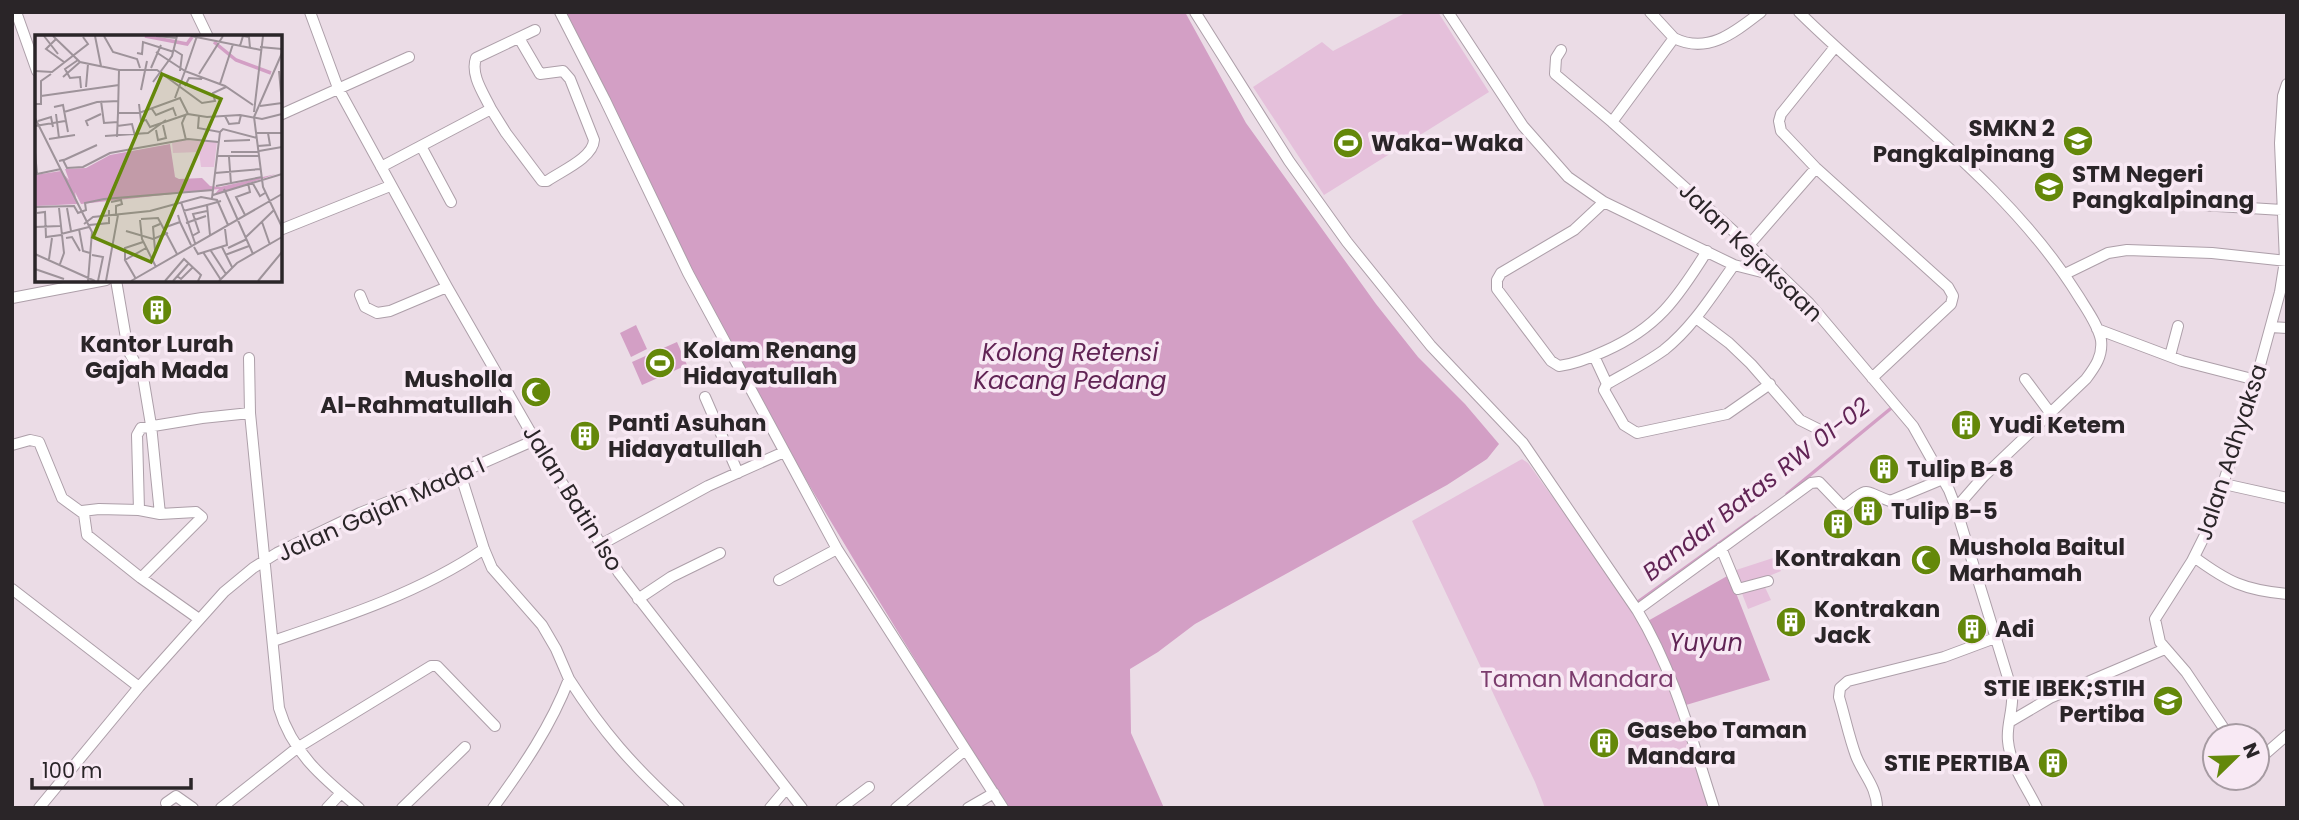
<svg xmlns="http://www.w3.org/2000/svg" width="2299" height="820" font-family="Poppins,sans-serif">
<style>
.green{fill:#e5c0db}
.water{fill:#d39fc5}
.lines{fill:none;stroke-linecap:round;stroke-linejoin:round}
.stream{stroke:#d39fc5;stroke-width:3.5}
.minor-casing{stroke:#ad9fa9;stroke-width:12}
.minor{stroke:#fff;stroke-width:10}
.labels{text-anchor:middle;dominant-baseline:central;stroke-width:7;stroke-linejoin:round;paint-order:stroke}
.poi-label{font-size:23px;font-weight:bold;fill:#2a2528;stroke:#f8e9f4;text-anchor:start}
.street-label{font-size:23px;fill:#2a2528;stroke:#f8e9f4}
.park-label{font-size:23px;fill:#7b3c6d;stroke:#f8e9f4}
.water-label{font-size:24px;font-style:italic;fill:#612455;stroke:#f8e9f4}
.inset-river{fill:none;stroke:#d39fc5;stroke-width:3.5}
.inset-road{fill:none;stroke:#9e939a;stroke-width:2}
.view{fill:#64880a;fill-opacity:0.15;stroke:#64880a;stroke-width:3.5}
.inset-edge{fill:none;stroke:#2a2528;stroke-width:3.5}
</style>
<rect width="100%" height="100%" fill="#ebdce6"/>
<path class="green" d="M1407,12H1438L1489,92L1324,195L1253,87L1322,42L1333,51Z
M1522,459L1528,463C1568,520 1615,576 1648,638C1677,691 1692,751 1711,808H1545L1535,782L1412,521Z
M1773,558L1781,571L1739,588L1733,571Z
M1763,583L1771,600L1748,609L1741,591Z"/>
<path class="water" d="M565,12H1185L1246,123L1376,304L1418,357L1465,404L1499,444L1487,459L1447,485L1195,624L1158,652L1130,669L1131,733L1164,808H1006C928,678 845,551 771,418C697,286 632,148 565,12Z
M636,325L647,349L631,357L620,333Z
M677,342L687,365L642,385L632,362Z
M1729,575L1770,680L1686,705L1646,622Z"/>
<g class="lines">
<path class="stream" d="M1787,494L1895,405
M1638,602L1756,517"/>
<g class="minor-casing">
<path id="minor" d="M16,12L37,71
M196,12L208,37
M310,12L338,88L447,287L535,440L619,573L802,808
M560,12L605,100L688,273L837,549L1003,808
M1195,12L1289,161L1347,242L1431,346L1523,443L1637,610C1674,671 1692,740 1714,808
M1448,12L1523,126L1568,177L1604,202L1734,265L1782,277
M1650,12L1674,38L1612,122L1749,245L1809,303L1913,426L1949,490L1956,508
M1799,12C1893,105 2009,184 2079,297C2087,310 2098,325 2101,340C2103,356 2095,367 2086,379L1983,477L1956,508L2012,691C2014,709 2006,725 2008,741C2010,765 2027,787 2037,808
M1674,38C1708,55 1735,32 1761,12
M1835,47L1781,114L1779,121L1781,131L1816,168L1948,287L1953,296L1951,304L1872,378
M1561,50L1556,58L1555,74L1612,122
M491,109C484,94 470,75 476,58L535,30
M280,115L409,57
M421,146L451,202
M381,167L491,109L506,133L542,181H547C561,171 593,158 594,140L570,79L563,71L540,74L519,38
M1604,202L1574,230L1501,273L1497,280V289L1551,361L1559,366C1575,364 1590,358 1605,351C1657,328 1677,299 1707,251
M2201,205L2282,210
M280,230L390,186
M1749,245L1816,168
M1734,265C1713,294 1693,327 1664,350C1646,363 1626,373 1607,384L1604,390L1624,425L1637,433L1727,414L1770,384
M2065,274L2108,253L2127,250L2212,253L2287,261
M116,280L128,350L143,377L151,425L160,514
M360,295L365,307L377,313L390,311L447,287
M12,298L106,280
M1696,318L1729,343L1751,364L1800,420L1826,433
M2271,327L2287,328
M2097,329L2182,361L2256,380
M1594,356L1607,384
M2170,356L2178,326
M249,358L250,413L279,708C292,753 324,779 359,808
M2025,379L2051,414
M705,397L738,473
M12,445L30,440L39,442L62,498L84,514L87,535L141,578L199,619
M460,473L484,549L492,568L542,625L556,649L569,679C551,726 523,767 493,808
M2224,484L2287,498
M139,510L160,514L196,512L202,517L141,578
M82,511L99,509L139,510L137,435L141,428L202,418L250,413
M600,545L708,486L784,452
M1721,548L1738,589L1768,581
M2194,557C2228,582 2244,590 2287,594
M779,580L837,549
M12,589L139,687
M638,599L671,577L720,553
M1637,610L1811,483L1819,482L1843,507C1871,486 1860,490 1890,501L1943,479
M273,641C345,617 421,592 484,549
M569,679C603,732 632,765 679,808
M2011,721L2050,698L2165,649
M2229,736L2186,672L2160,642L2155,619L2192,561L2210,525L2256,380L2280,292L2285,261L2280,143L2283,96L2287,84
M2257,758L2264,755L2287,735
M166,803L176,796L193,808
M39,808L139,687L224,592L253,568L277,553L360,513L460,473L535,440
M221,808L297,748L431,666H437L495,726
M327,808L341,793
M402,808L465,747
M770,808L786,789
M841,808L869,787
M896,808L965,750
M968,808L994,793
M1877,808C1877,787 1863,774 1856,756C1849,737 1845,717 1839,697L1840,688L1848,681L1944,657L1995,638"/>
</g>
<use href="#minor" class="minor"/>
</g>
<defs>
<g id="school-disc" transform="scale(1.575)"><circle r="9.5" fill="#64880a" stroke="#f8e9f4"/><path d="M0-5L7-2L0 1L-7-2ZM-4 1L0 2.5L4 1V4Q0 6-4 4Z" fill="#fff"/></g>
<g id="stadium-disc" transform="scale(1.575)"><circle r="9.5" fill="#64880a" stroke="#f8e9f4"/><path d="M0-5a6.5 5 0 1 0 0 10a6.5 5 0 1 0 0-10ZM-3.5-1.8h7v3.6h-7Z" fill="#fff"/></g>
<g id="building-disc" transform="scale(1.575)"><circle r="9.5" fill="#64880a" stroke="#f8e9f4"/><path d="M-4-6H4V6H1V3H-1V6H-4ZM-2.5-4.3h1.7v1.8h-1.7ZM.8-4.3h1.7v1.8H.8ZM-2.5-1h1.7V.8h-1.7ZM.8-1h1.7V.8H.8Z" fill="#fff"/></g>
<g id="mosque-disc" transform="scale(1.575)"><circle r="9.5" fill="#64880a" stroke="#f8e9f4"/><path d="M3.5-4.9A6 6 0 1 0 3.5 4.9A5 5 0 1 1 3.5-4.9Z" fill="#fff"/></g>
<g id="university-disc" transform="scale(1.575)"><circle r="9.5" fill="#64880a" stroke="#f8e9f4"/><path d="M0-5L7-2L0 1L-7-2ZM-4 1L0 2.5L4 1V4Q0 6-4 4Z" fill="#fff"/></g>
</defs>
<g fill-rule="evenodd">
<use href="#school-disc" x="2078" y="141"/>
<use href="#stadium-disc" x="1348" y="143"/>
<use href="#school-disc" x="2049" y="187"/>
<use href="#building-disc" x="157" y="310"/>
<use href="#stadium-disc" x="660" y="363"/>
<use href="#mosque-disc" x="536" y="392"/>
<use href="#building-disc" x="1966" y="425"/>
<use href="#building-disc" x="585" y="436"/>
<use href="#building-disc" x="1884" y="469"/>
<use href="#building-disc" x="1868" y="511"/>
<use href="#building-disc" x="1838" y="524"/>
<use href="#mosque-disc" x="1926" y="560"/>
<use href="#building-disc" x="1791" y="622"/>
<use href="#building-disc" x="1972" y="629"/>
<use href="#university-disc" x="2168" y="701"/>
<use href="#building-disc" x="1604" y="743"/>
<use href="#building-disc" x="2053" y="763"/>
</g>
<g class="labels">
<g class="poi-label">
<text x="2055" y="128" text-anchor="end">SMKN 2<tspan x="2055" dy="26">Pangkalpinang</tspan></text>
<text x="1371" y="143">Waka-Waka</text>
<text x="2072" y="174">STM Negeri<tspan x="2072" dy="26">Pangkalpinang</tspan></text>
<text x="157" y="344" text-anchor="middle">Kantor Lurah<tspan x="157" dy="26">Gajah Mada</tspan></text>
<text x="683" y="350">Kolam Renang<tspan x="683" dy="26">Hidayatullah</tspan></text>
<text x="513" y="379" text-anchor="end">Musholla<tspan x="513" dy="26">Al-Rahmatullah</tspan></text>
<text x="608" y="423">Panti Asuhan<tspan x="608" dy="26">Hidayatullah</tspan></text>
<text x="1989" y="425">Yudi Ketem</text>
<text x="1907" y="469">Tulip B-8</text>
<text x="1891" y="511">Tulip B-5</text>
<text x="1949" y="547">Mushola Baitul<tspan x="1949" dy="26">Marhamah</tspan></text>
<text x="1838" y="558" text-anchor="middle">Kontrakan</text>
<text x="1814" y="609">Kontrakan<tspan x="1814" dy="26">Jack</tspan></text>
<text x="1995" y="629">Adi</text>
<text x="2145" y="688" text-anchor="end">STIE IBEK;STIH<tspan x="2145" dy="26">Pertiba</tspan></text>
<text x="1627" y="730">Gasebo Taman<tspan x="1627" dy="26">Mandara</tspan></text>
<text x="2030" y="763" text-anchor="end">STIE PERTIBA</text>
</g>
<g class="street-label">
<text transform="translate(1751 252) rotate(44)">Jalan Kejaksaan</text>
<text transform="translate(2231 452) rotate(-72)">Jalan Adhyaksa</text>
<text transform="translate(573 498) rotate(58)">Jalan Batin Iso</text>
<text transform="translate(381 509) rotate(-24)">Jalan Gajah Mada I</text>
</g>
<g class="park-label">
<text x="1577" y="679">Taman Mandara</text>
</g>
<g class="water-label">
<text x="1070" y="352">Kolong Retensi<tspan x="1070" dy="28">Kacang Pedang</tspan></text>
<text transform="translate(1756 489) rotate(-38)">Bandar Batas RW 01-02</text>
<text x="1706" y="642">Yuyun</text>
</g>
</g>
<g transform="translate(35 35)">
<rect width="247" height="247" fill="#ebdce6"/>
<path d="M150,105L182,107L179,132H166L164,117L138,118L137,108Z" fill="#e5c0db"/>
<path d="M135,109L140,142L144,144L167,143L175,151L185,152L241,139L179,160L184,154L46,169L40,157L42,169L0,171V140L26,136L34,145L30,134L51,133L75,120Z" fill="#d39fc5"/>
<path class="inset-river" d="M110,1L152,9L157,2M179,7L201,25L236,38"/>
<path class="inset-road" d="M9,1L23,19M18,1L45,27L84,35H122L167,68L180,66L178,58L191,52M60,1L66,31M69,1L78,17L102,24L105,33M121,1L142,3M156,1L226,15M21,4L11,14L29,27M205,11L208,1L214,2L215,13M225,12L247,14M139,15L147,20L145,36M121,17L150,36L162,1M102,18L107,19L108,7L139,17M247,18L219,82L228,152L247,192M43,25L30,34L35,43L45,42L46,53M116,33L126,10M84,35L83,78H104L145,63L153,79L172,82L205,80L227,84L247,79M0,36L17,37L53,9L48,2M244,36L247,69M164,39L188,1M28,42L45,27M118,47L137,21L142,1M185,49L198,9M150,51L154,43L167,44M51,52L53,29M106,55L112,26M6,61L84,50M140,63L150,36L190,51L218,70M66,66L69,88L83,87M0,69H6V46L16,39M104,69L106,86L111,85L115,92L153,79M225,71L247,68M19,72L28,70L33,97M117,74L121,80L138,73L141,81M29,77L62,67L84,66M219,77L228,1M21,79L24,103M151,79L147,88L151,105M164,80L163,93L185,97L177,163M190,81L194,89L204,88L206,80M0,83L57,197L53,246M3,86L16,82L18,92M0,91L30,86M53,91L51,86L66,79M82,91L97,89L100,101M121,95L123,105L131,103L128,90M185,97L188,94L222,103M221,98H247M70,101L113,98L131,85M82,102L83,78M14,104L40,100M189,106L215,105M223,111L235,110L233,98M224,116L247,112M0,117L2,139L26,134M196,117H224M182,121H224M194,122L196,149M29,125L62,110M24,126L28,125L32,133L48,132L75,118L153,104L183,107M180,138L226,134M217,147L225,161L230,158M181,151L227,142M189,154L218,219M178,160L247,139M76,167L86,165L87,169L81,171V181M146,167L160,208M0,172L39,171L43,178L51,175L50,168L69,164L178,155M24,173L29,218L25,229M32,173L36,196M148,176L172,170M2,178L10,177L11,202L26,200M210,180L201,162L215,157L213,148M106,184L123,183L142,219M105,185L107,204L121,232M145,187L156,210M227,187L235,210M151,188L171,181M49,189L58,182L115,176L166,162L182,165L193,190M54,190L74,188V175M0,192L25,191M131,192L145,187L143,180M44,194L48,216L55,218M91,196L118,204L133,198M26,199L54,192M175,200L172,170L186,166M157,201L164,197L158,179L172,176M211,202L239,175M31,203L37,202L45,216M159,212L163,219L192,210L190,194M187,212L197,232M193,213L212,204M120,215L118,192L125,189M176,216L191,239M168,217L186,245M0,219L60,246M57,220L68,222L63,246M190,220L214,211M14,224L17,203M90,225V213L108,207M0,234L29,244M142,241L146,244L158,232M101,244L90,225L111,213M71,246L83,180M96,246L247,159M130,246L149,224L166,240L163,246M138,246L154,228M184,246L202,228L247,202M223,246L247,217"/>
<path class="view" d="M127,39L186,64L116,227L58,202Z"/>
<rect width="247" height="247" class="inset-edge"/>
</g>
<rect width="2299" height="820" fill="none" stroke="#2a2528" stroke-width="28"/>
<g transform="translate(2236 757) rotate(67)"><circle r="33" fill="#f8e9f4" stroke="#a69ba2" stroke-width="2"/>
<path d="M0-5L12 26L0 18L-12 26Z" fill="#64880a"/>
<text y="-10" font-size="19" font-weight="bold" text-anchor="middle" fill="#2a2528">N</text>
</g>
<path d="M32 778v10h159v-10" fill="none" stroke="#2a2528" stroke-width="3.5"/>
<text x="42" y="778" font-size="21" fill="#2a2528" stroke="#f8e9f4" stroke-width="5" paint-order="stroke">100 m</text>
</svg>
